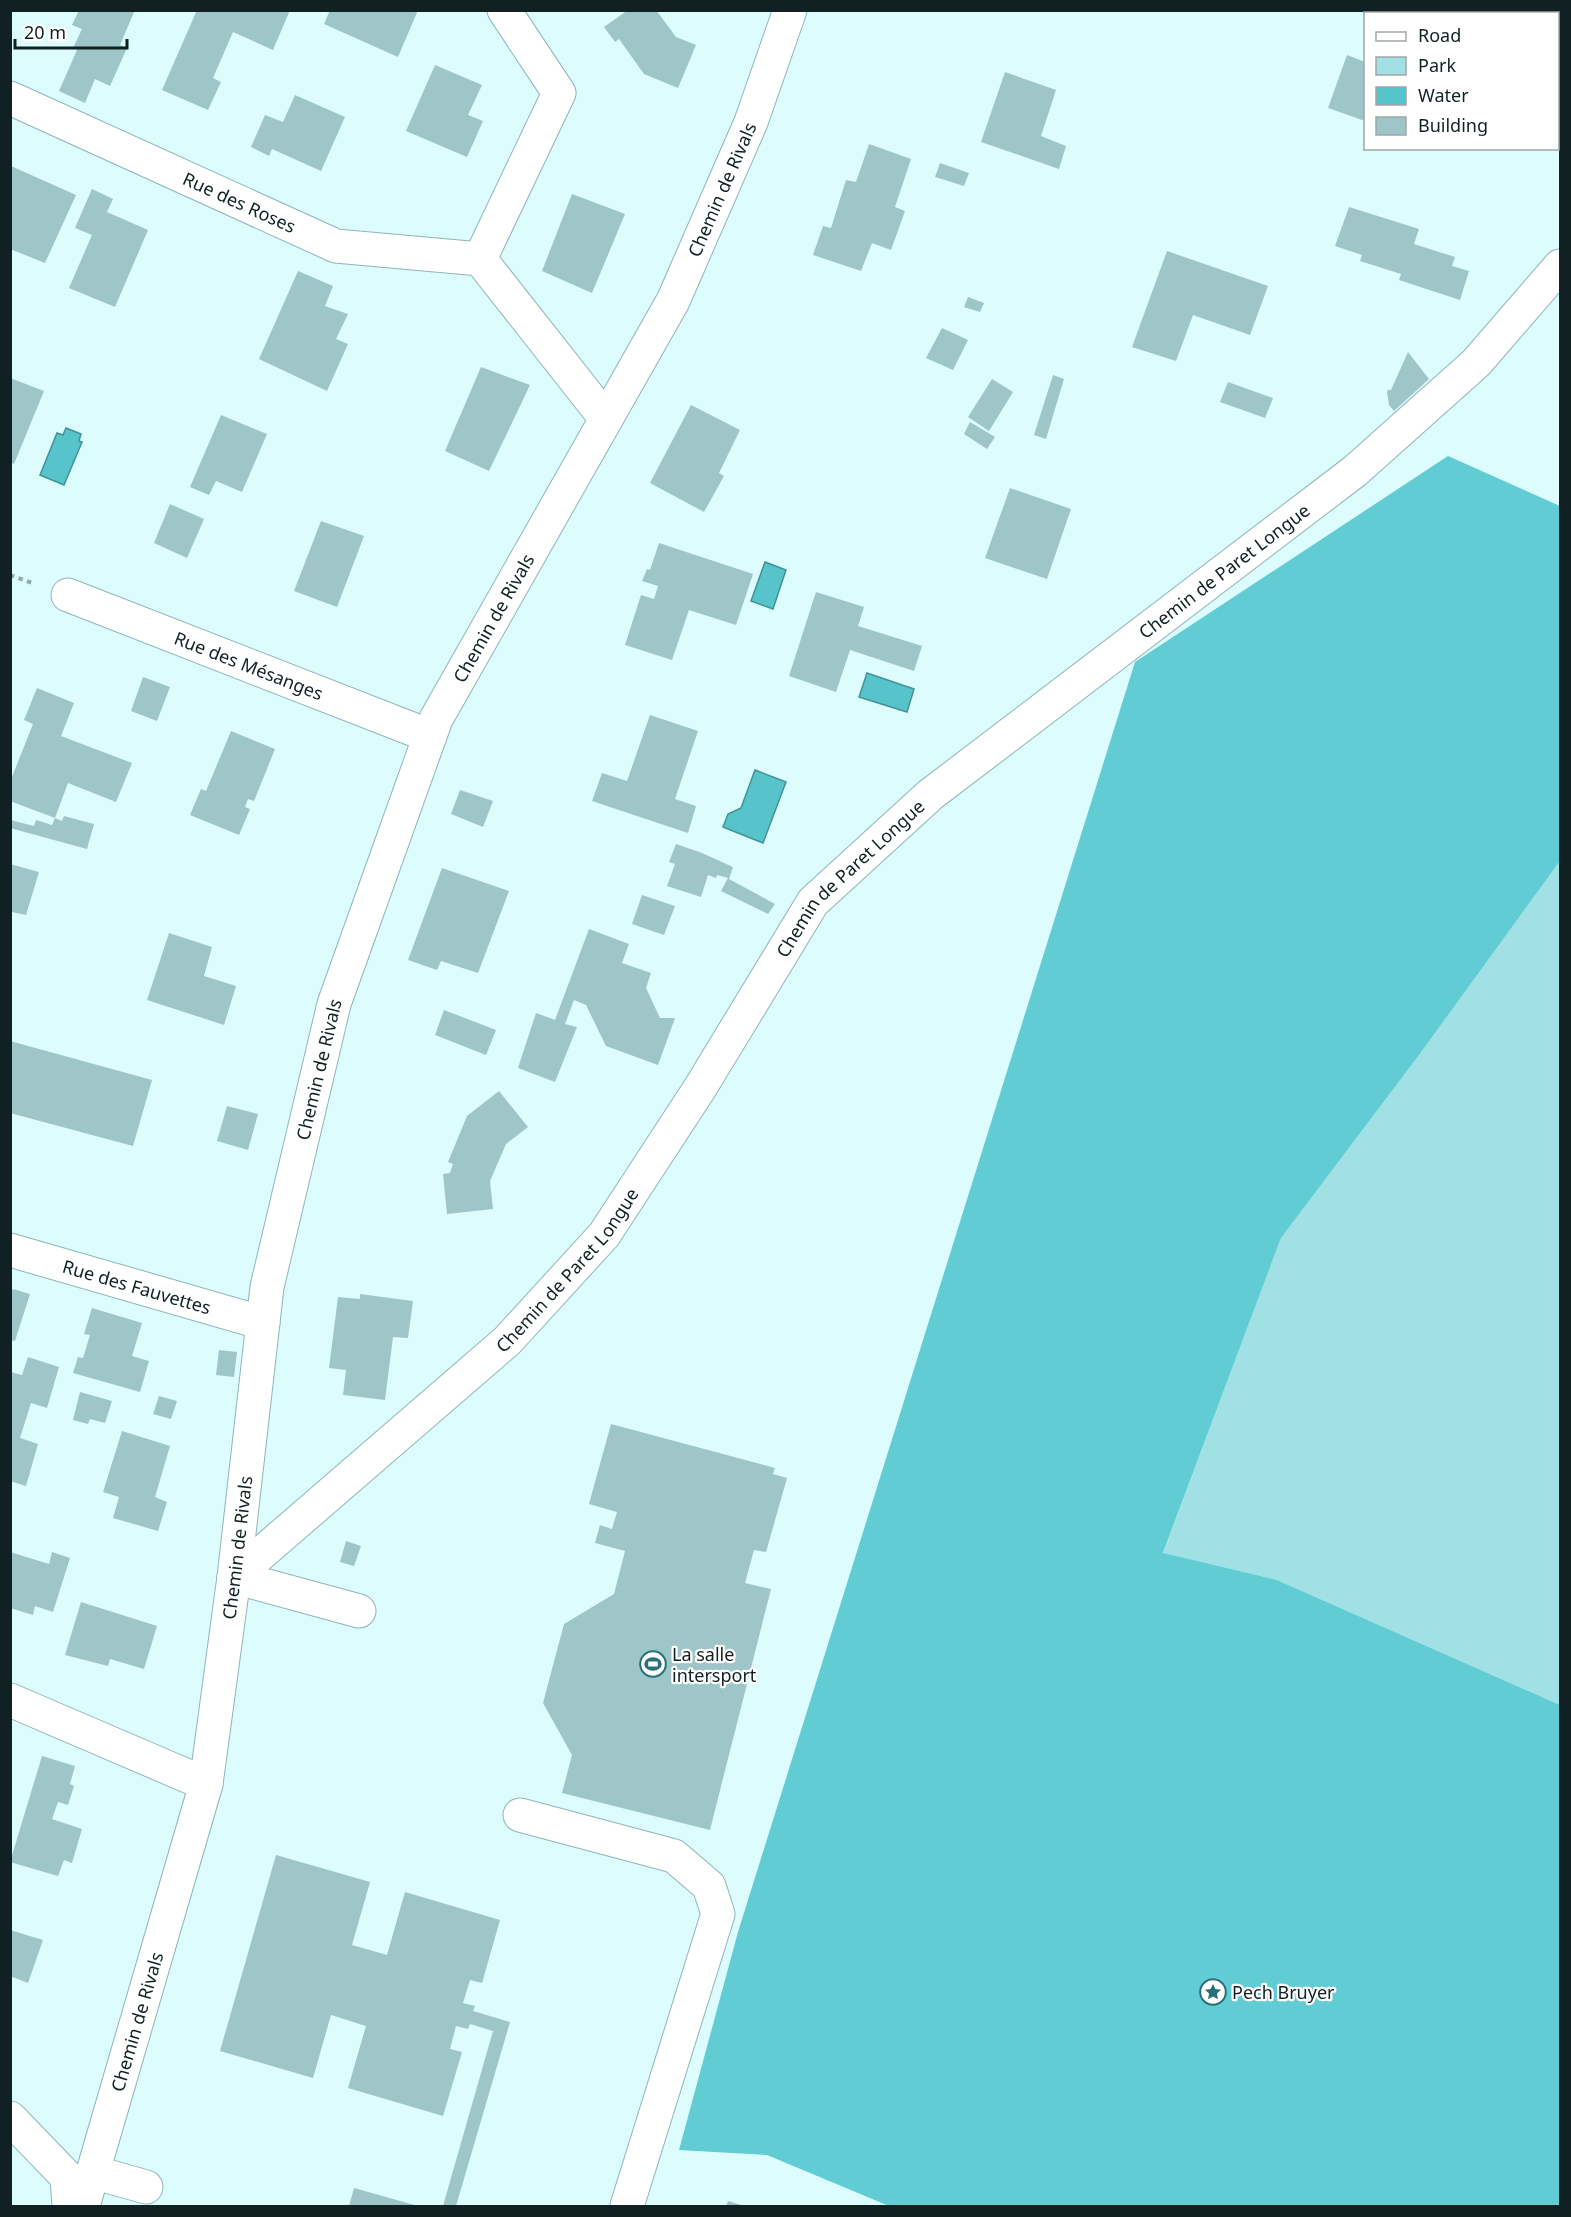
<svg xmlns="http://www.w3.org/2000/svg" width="1571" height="2217" font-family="'Noto Sans',sans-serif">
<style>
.green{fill:#a1e1e6}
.forest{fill:#61ccd4}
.water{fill:#57c3cb;stroke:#429298;stroke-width:1.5}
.building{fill:#9ec5c8}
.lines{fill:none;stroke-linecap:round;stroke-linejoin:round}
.minor-casing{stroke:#8eb5b8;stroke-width:35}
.path{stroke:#91abad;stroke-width:4;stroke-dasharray:4.5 4.5;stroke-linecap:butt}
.minor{stroke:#fff;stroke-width:33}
.labels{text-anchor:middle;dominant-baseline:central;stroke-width:4.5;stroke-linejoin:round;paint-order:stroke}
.street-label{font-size:18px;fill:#112022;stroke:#fff}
.poi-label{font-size:18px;fill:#112022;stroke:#fff;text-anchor:start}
</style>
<rect width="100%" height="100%" fill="#dcfcfe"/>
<path class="green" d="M1560,861V1705L1277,1580L1163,1554L1281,1238L1419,1055Z"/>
<path class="forest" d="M1448,456L1560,506V861L1419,1055L1281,1238L1163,1553L1277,1580L1560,1705V2206H889L767,2155L679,2150L738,1932L1135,662Z"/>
<path class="water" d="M66,428L81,434L79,441L82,442L64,485L40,475L57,433L63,435Z
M765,562L786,570L773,609L751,601Z
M867,673L914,689L907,712L859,697Z
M755,770L786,782L763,843L723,827L728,814L741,808Z"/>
<path class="building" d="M79,10H135L120,45L127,48L110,86L95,79L85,103L59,91L77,50L73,48L82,29L72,25Z
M197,10H290L273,50L233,32L213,78L221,82L208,110L162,90Z
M330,10H418L398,57L324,24Z
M628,10H656L676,37L696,45L678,88L644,74L619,39L615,42L604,27Z
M1347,55L1365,62V121L1328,108Z
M435,65L482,85L468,115L483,121L467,157L406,131Z
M1005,72L1056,90L1041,136L1066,146L1059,169L981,142Z
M295,95L345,117L321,171L272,149L269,156L251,147L265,115L283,122Z
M1558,121L1560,122V141L1558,140Z
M869,144L911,159L895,207L905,211L891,250L872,243L861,271L813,255L823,226L831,228L846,180L856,182Z
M940,163L969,173L964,186L935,177Z
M11,166L76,195L45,263L10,249Z
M92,189L113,199L107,212L148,230L115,307L69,288L92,235L75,228Z
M572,194L625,214L592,293L542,271Z
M1349,207L1419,229L1414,244L1455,257L1452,266L1469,271L1460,300L1399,280L1401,274L1360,261L1362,255L1335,246Z
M1167,251L1268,286L1250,335L1193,315L1176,361L1132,347Z
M298,271L333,286L325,306L348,314L336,339L348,344L327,391L259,359Z
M968,297L984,303L980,312L964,307Z
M942,328L968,340L953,370L926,358Z
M1408,352L1429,379L1394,411L1389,405L1387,392L1388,390H1391Z
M481,367L530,385L489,471L445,451Z
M1053,375L1064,379L1046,439L1034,435Z
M10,378L44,391L14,464L10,462Z
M992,379L1013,392L989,431L968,417Z
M1228,382L1273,398L1265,418L1220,402Z
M691,405L740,430L719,473L724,476L704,512L650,483Z
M221,415L267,434L242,492L216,481L209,495L190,487Z
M970,422L995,437L987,449L964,434Z
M1010,488L1071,509L1047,579L985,558Z
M170,504L204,519L187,558L154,543Z
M321,521L364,536L337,607L294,591Z
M659,543L753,574L736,625L689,610L672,660L625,645L641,595L654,599L658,586L642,581L647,569L650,570Z
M816,592L864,607L858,626L922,646L914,671L850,650L836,692L789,676Z
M143,677L170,687L157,721L131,711Z
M37,688L74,703L61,736L132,763L116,802L68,783L55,818L10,801V782L33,724L24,720Z
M650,715L698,731L675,799L696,806L688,833L592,801L602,773L627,781Z
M231,731L275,749L254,801L248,799L245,807L250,809L239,835L190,815L201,789L206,791Z
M460,790L493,801L483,827L451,814Z
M64,816L94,824L87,849L10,828V820L34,826L36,820L52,825L55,818L62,821Z
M676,844L702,853L733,867L729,879L775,904L768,914L721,891L728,878L717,875L716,878L708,875L701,897L667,886L675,864L669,862Z
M10,864L39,872L26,915L12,912L10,914Z
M442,868L509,891L478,973L441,961L437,970L408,960Z
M642,895L675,906L664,935L632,924Z
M589,929L629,944L622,963L651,973L646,988L660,1018H675L658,1065L606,1046L586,1005L574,1000L565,1024L577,1027L555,1082L518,1068L536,1013L555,1020Z
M169,933L212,947L204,976L236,986L224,1025L147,1000Z
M444,1010L496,1030L486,1055L435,1035Z
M10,1041L152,1080L133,1146L10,1113Z
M499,1091L528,1127L506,1144L490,1181L493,1209L447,1214L443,1174L450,1173L453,1164L448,1162L467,1116Z
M227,1106L258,1114L248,1150L217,1141Z
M13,1289L30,1294L15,1341L10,1340V1294Z
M360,1294L413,1301L408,1338L393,1337L385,1400L343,1395L346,1370L329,1368L338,1297L360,1299Z
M92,1308L142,1323L132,1356L149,1361L140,1392L73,1373L78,1357L83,1358L90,1335L84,1334Z
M219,1350L237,1352L234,1377L216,1375Z
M28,1357L59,1367L47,1408L31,1403L20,1438L38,1444L26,1486L10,1481V1372L22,1375Z
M80,1392L112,1401L105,1423L90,1419L88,1424L73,1420Z
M159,1396L177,1401L171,1419L153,1414Z
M611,1424L775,1468L773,1474L787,1478L766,1552L754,1550L745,1583L771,1589L710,1830L562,1793L572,1755L543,1703L564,1624L614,1594L625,1551L595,1543L600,1525L612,1529L617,1512L589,1504Z
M122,1431L170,1446L155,1497L167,1502L158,1531L113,1518L119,1497L103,1492Z
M346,1541L361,1546L354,1566L340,1562Z
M10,1552L49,1564L52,1552L70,1558L53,1612L35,1606L33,1615L10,1608Z
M81,1602L157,1626L144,1669L110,1659L108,1666L65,1655Z
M42,1756L75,1766L70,1784L74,1786L68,1805L58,1802L52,1819L82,1829L72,1863L64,1860L58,1876L10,1862Z
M276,1855L370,1882L352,1945L387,1955L405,1892L500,1920L482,1983L470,1980L463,2003L475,2006L473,2011L510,2022L456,2206H443L493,2031L470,2024L468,2029L456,2026L450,2049L462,2052L443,2116L348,2088L366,2026L331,2015L313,2078L220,2051Z
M10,1930L43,1940L28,1983L10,1976Z
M354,2188L418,2206H349Z
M728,2201L745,2206H726Z"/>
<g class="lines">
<g class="minor-casing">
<g id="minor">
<path id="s1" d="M10,98L336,246L480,259L606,419"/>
<path d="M480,259L559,93L504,10"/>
<path id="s2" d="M68,595L430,736"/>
<path id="s3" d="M10,1250L263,1323"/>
<path id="s4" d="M234,1577L507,1341L604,1235L700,1088L813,902L930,795L1355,471L1476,363L1560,266"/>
<path d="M234,1577L359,1611"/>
<path d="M10,1700L206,1784"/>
<path d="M520,1815L674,1856L709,1886L718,1914L627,2206"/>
<path d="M10,2118L67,2177L69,2206"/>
<path d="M93,2172L146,2187"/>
<path id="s5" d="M83,2206L206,1784L234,1577L267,1287L334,1004L436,719L673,301L751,122L790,10"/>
</g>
</g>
<path class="path" d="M10,575L35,584"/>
<use href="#minor" class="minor"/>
</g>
<defs>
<g id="stadium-ring" transform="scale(1.35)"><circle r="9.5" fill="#fff" stroke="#287277" stroke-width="1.5"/><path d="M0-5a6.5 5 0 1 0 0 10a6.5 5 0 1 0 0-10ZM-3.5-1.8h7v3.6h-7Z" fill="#287277"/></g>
<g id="sight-ring" transform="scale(1.35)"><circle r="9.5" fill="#fff" stroke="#287277" stroke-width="1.5"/><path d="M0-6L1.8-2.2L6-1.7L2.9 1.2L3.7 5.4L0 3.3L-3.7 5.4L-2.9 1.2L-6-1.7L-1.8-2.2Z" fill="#287277"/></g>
</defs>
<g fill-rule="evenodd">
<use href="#stadium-ring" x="653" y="1664"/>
<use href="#sight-ring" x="1213" y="1992"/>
</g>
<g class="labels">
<g class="street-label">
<text stroke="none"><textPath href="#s5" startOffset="2136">Chemin de Rivals</textPath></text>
<text stroke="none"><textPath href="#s1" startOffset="252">Rue des Roses</textPath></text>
<text stroke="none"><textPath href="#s4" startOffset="1426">Chemin de Paret Longue</textPath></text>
<text stroke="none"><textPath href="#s5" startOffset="1650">Chemin de Rivals</textPath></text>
<text stroke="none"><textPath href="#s2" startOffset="194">Rue des Mésanges</textPath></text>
<text stroke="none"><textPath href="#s4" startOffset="940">Chemin de Paret Longue</textPath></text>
<text stroke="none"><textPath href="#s5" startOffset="1164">Chemin de Rivals</textPath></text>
<text stroke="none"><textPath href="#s4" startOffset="454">Chemin de Paret Longue</textPath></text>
<text stroke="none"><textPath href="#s3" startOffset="132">Rue des Fauvettes</textPath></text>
<text stroke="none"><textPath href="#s5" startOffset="678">Chemin de Rivals</textPath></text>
<text stroke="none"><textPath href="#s5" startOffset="192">Chemin de Rivals</textPath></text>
</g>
<g class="poi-label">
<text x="672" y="1654">La salle<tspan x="672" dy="21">intersport</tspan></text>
<text x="1232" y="1992">Pech Bruyer</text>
</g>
</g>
<rect width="1571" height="2217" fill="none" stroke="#112022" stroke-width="24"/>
<rect x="1364" y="12" width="195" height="138" fill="#ffffff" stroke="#a0a6a7" stroke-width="1.5"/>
<rect x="1376" y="32" width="30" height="9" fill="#ffffff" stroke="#a0a6a7" stroke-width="1.5"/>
<text x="1418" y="42" font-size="18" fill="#112022">Road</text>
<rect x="1376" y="57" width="30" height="18" fill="#a1e1e6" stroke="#a0a6a7" stroke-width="1.5"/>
<text x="1418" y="72" font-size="18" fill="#112022">Park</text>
<rect x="1376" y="87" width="30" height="18" fill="#57c3cb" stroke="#a0a6a7" stroke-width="1.5"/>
<text x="1418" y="102" font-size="18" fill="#112022">Water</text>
<rect x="1376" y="117" width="30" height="18" fill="#9ec5c8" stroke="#a0a6a7" stroke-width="1.5"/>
<text x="1418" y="132" font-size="18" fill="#112022">Building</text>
<path d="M15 39v9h112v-9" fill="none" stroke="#112022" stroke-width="3"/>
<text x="24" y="39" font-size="18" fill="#112022" stroke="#ffffff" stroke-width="4.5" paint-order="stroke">20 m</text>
</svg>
